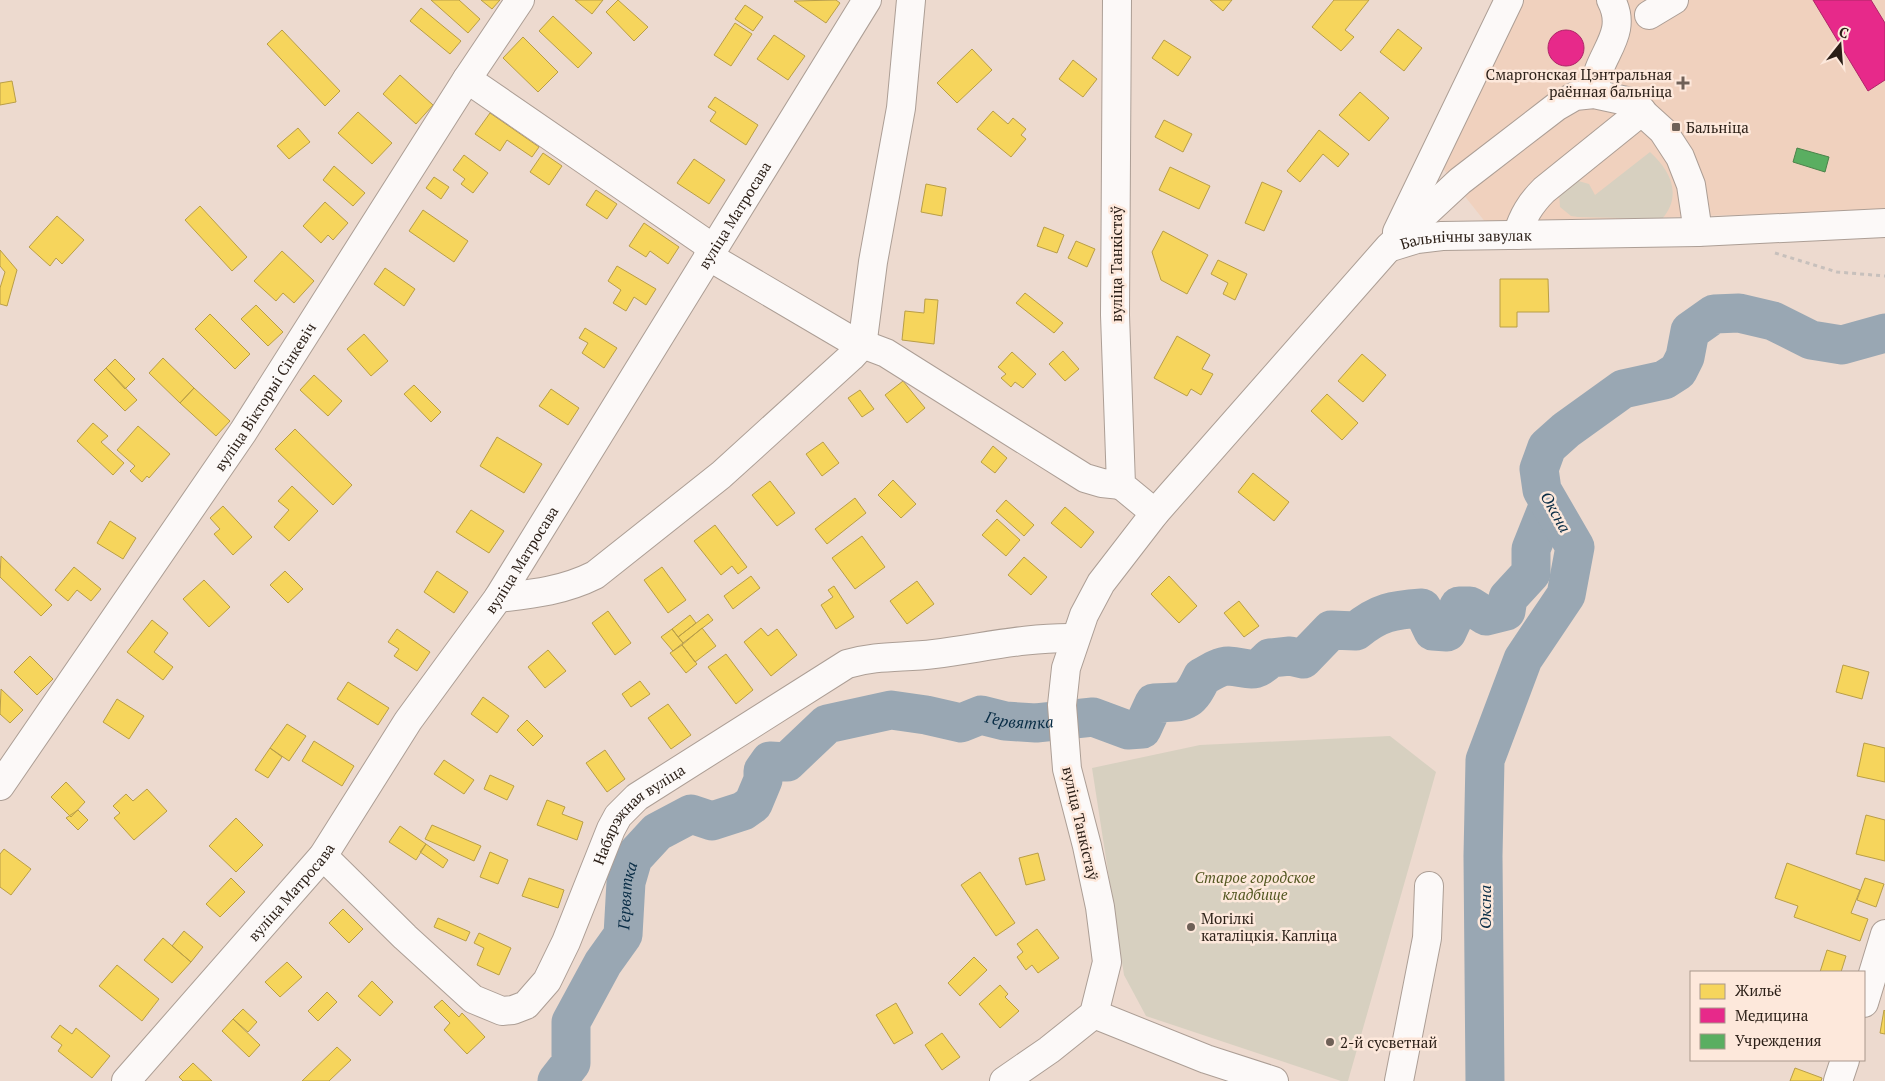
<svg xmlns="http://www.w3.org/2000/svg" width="1885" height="1081" font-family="'PT Serif',serif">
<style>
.built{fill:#f0d1be}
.green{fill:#d7d0c0}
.homes{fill:#f6d55c;stroke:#b99e47}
.health{fill:#e7298a;stroke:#ae2667}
.public{fill:#5aae61;stroke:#4c834a}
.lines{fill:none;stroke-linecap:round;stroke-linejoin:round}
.river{stroke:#99a7b3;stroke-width:39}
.minor-casing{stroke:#ac9e95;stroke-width:30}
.path{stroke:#c7c0bc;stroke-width:3;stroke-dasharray:4 4;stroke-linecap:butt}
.minor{stroke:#fcf9f8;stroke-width:28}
.poi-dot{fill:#6e6057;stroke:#fde8db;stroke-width:2}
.labels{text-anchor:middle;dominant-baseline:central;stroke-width:5;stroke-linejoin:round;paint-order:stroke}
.poi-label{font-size:15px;fill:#2a1e16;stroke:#fde8db;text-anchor:start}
.street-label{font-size:15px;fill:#2a1e16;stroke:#fde8db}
.park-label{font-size:15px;font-style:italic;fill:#545822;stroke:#fde8db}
.water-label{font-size:16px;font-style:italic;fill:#082c45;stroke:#fde8db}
</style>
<rect width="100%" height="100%" fill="#eddacf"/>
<path class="built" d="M1520,0H1885V210L1486,223L1441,166Z"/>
<path class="green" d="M1650,152C1670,170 1683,195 1662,219L1578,217L1571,216L1560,207L1559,193L1575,180L1589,184L1595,195Z
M1390,736L1436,772L1348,1081H1341L1146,1016L1124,975L1092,768L1200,745Z"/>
<path class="homes" d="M431,0H459L480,19L468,33Z
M481,0H500L492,9Z
M575,0H603L592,14Z
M618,0L648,27L634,41L606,12Z
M836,0L840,3L826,23L794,1Z
M1210,0H1232L1223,11Z
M1334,0H1369L1345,30L1354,37L1341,51L1312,27Z
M745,5L763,17L753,31L735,19Z
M421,8L461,41L450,54L410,21Z
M553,16L592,53L578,68L539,31Z
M735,23L752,34L731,66L714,55Z
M1398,29L1422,48L1404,71L1380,52Z
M282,30L340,91L325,106L267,44Z
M774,35L805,56L788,80L757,59Z
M523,37L558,72L538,92L503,58Z
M1164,40L1191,57L1178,76L1152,58Z
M972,49L992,70L957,103L937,83Z
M1073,60L1097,79L1083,97L1059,79Z
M400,75L433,105L416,124L383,94Z
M12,81L16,102L0,105V83Z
M1360,92L1389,118L1369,141L1339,115Z
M715,97L758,125L746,145L710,121L716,112L708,107Z
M993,111L1008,124L1013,118L1026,129L1021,135L1026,139L1011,157L977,129Z
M358,112L392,143L372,164L338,133Z
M490,113L539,147L532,157L507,140L500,151L475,134Z
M1164,120L1192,134L1183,152L1155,137Z
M298,128L310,142L289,159L277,146Z
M1319,130L1349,154L1338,167L1323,154L1300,182L1287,171Z
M543,153L562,166L549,185L530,172Z
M464,155L488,173L473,193L461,184L465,179L453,170Z
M694,159L725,180L709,204L677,183Z
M334,166L365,193L353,206L323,180Z
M1170,167L1210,186L1199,209L1159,190Z
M434,177L449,187L441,199L426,188Z
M1262,182L1282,191L1264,231L1245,223Z
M926,184L946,188L942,216L921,212Z
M596,190L617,204L607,219L586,205Z
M325,202L348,223L333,240L328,235L321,243L303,226Z
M200,206L247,257L232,271L185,220Z
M423,210L468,241L454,262L409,231Z
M57,216L84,240L62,264L56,258L50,266L29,247Z
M644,223L679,247L668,264L650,251L646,257L629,246Z
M1044,227L1064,235L1057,253L1037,246Z
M1163,231L1208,255L1187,294L1161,280L1152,252Z
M1076,241L1095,249L1087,267L1068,258Z
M0,250L17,270L7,306L0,304V288L5,272L0,266Z
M282,251L314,281L294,303L283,293L276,301L254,281Z
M1218,260L1247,274L1235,300L1223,294L1228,283L1211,274Z
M617,266L656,289L646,305L634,297L626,311L613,303L621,290L608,281Z
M385,268L415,289L404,306L374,284Z
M1500,279H1548L1549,312H1517V327H1500Z
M1025,293L1063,323L1054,333L1016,303Z
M925,299L938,300L934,344L902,340L905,311L924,313Z
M256,305L283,332L268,346L241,319Z
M210,314L250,354L235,369L195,329Z
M585,328L617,348L604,368L582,353L588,343L579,338Z
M364,334L388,361L371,376L347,349Z
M1177,336L1210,355L1202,369L1213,374L1201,395L1191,389L1187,396L1154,378Z
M1063,351L1079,369L1065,381L1049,364Z
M1012,352L1036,374L1023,388L1015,382L1011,387L1001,378L1006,374L998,367Z
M1362,354L1386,375L1363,402L1338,381Z
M163,358L194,388L180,403L149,373Z
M115,359L135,379L125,389L106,368Z
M106,368L137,400L125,411L94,380Z
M314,375L342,401L328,416L300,390Z
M903,381L925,408L907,423L885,395Z
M414,385L441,412L431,422L404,394Z
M194,388L230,421L216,436L180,403Z
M551,389L579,408L568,425L539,406Z
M860,390L874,409L862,417L848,398Z
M1327,394L1358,423L1342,440L1311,411Z
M93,423L108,436L101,442L124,463L113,475L77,441Z
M138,426L170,454L149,478L147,476L142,482L130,471L135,466L117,450Z
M295,429L352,485L333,505L275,449Z
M497,437L542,464L524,493L480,466Z
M823,442L839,463L822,476L806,454Z
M993,446L1007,458L995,473L981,462Z
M1253,473L1289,502L1274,521L1238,492Z
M893,480L916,504L901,518L878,495Z
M770,481L795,513L777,526L752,495Z
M292,486L318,511L289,541L274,527L289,510L278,501Z
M855,498L866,513L827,544L815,529Z
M1006,500L1034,525L1024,536L996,511Z
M223,506L252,537L233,555L214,534L220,529L210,518Z
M1065,507L1094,532L1081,548L1051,523Z
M471,510L504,531L489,553L456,532Z
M997,519L1020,540L1006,556L982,535Z
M110,521L136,538L123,559L97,543Z
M715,525L747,567L738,574L732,566L721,575L694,541Z
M862,536L885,567L855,589L832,558Z
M1,556L52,605L41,616L0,577Z
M1024,557L1047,577L1031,595L1008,575Z
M74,567L101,589L91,601L77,590L68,601L55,590Z
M662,567L686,600L668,613L644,580Z
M285,571L303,589L288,603L270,585Z
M437,571L468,592L454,613L424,592Z
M751,576L760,588L733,609L724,596Z
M1169,576L1197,606L1179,623L1151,594Z
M204,580L230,607L209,627L183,599Z
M917,581L934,604L907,624L890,601Z
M834,586L854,617L836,629L821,605L833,597L828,590Z
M1239,601L1259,626L1244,637L1224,613Z
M608,611L631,643L615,655L592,623Z
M708,614L713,620L683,643L678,637Z
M690,615L696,623L678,637L672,629Z
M152,620L168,633L154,652L173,667L163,680L127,652Z
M702,628L716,646L695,662L682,645Z
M761,628L768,636L777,629L797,655L771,676L744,642Z
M397,629L430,652L417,671L394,656L399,649L388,642Z
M672,629L683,643L673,651L661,637Z
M682,645L697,664L686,673L670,653Z
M548,650L566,671L545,688L528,667Z
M726,654L753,690L736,704L708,667Z
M30,656L53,679L37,695L14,672Z
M1843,665L1869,672L1862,699L1836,692Z
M640,681L650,694L631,707L622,694Z
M348,682L389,708L378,725L337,699Z
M1,689L23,710L10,723L0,714Z
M483,697L509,716L497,733L471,714Z
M117,699L144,716L129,739L103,722Z
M668,704L691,735L671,749L648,718Z
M527,720L543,736L533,746L517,730Z
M287,724L306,736L289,761L270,748Z
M314,741L354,766L342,786L302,761Z
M1864,743L1885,748V782L1857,776Z
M270,748L282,757L268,778L255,770Z
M605,750L625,779L607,792L586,763Z
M444,760L474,780L464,794L434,774Z
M490,775L514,786L507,800L484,789Z
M66,782L85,802L71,817L51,797Z
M147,789L167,811L134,840L114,818L120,813L113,806L126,794L133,801Z
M547,800L565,807L562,814L583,822L577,840L537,825Z
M78,810L88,820L78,830L66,818Z
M1866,815L1885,820V861L1856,854Z
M236,818L263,845L236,872L209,846Z
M432,825L481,846L474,861L425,839Z
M400,826L426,844L416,860L389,842Z
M426,844L448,860L443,868L420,852Z
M4,849L31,869L11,895L0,887V854Z
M490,852L508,860L498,884L480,877Z
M1038,853L1045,880L1026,885L1019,858Z
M1787,863L1860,890L1851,913L1868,919L1860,941L1794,917L1798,906L1775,898Z
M980,872L1015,923L996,936L961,885Z
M231,878L245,892L220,917L206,904Z
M529,878L564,890L558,908L522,896Z
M1865,878L1884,884L1876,907L1857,900Z
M343,909L363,929L349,943L329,923Z
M438,918L470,932L466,941L434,927Z
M1037,929L1059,958L1038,973L1032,965L1026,970L1017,957L1023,952L1017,944Z
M184,931L203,947L191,962L172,946Z
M479,933L511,948L499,975L477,965L484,948L474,943Z
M163,938L191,962L172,983L144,960Z
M1827,950L1846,956L1841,972H1820Z
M974,957L987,970L960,996L948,983Z
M287,962L302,977L280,997L265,982Z
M117,965L159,999L142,1021L99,986Z
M372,981L393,1002L380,1016L358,996Z
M1000,985L1008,994L1005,997L1019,1011L1000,1028L979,1004Z
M327,992L337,1002L318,1021L308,1011Z
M442,1000L459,1017L462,1013L485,1037L467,1054L444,1030L450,1023L434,1007Z
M896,1003L913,1033L894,1044L876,1015Z
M243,1009L257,1022L248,1032L233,1019Z
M1884,1010L1885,1011V1034L1880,1033Z
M233,1019L260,1045L249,1057L222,1031Z
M60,1025L72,1034L76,1028L110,1056L92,1078L58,1051L62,1045L51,1037Z
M942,1033L960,1057L942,1070L925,1045Z
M337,1047L351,1060L329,1081H302Z
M193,1063L212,1081H183L179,1077Z
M1795,1068L1822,1078L1821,1081H1790Z"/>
<path class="health" d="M1813,0H1871L1885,23V80L1868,91Z
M1548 48a18 18 0 1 1 36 0a18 18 0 1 1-36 0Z"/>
<path class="public" d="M1797,148L1829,157L1825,172L1793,162Z"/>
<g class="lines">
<g class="river">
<path id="s1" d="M557,1081L571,1063V1022L603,963L623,935L626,882L633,858L657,832L691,814L712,821L743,811L753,804L763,780V771L770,761L787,762L827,724L891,710L926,715L961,723L981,715L1005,721L1036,723L1093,717L1128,730L1142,729L1154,703C1185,701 1188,706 1202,677C1209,673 1220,666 1228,666C1249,667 1253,676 1270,658L1290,656L1303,659L1331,630L1356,631C1379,612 1393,610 1422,608L1433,631L1447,632L1459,606H1470L1486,616L1506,611L1508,598L1531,573V549L1549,504"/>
<path d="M1485,1081L1483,856L1485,760L1523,659L1566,595L1575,547L1542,490L1539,469L1547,447L1566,430L1623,389L1664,380L1678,371L1685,357L1690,331L1714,314L1739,313L1773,321L1811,340L1842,345L1885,333"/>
</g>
<g class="minor-casing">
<g id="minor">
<path d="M1117,0L1115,315L1121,485L1155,513"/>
<path d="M1649,15L1674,0"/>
<path d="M467,79L713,248"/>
<path d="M1594,94C1595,86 1596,78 1599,70C1608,46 1626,28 1611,0"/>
<path d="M1397,232L1509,0"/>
<path d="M1517,235C1523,216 1530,204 1544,190L1642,111"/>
<path id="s2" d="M1391,247L1417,239L1442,236L1698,232L1885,223"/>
<path d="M708,256L849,339L886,353L1085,478L1102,483L1121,485"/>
<path d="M498,598C532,594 563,591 595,575L721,475L851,357L862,345L863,339L873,262L901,108L911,0"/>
<path id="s3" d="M0,786L243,432L467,79L520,0"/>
<path id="s4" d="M323,856L405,937L473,999L502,1011L513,1010L526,1005L547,981L566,942L611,829L618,816L637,797L847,664C878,655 903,658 934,654C982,648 1026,637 1075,638"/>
<path d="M1864,1003L1885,934"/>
<path d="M1094,1014L1206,1059L1274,1081"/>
<path id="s5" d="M126,1081L323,856L408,721L498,598L867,0"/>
<path d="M1004,1081L1049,1050L1094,1014L1107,962L1100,907L1087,846L1067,769L1062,705L1066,668L1084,615L1101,583L1155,513L1389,247L1460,181L1556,107L1575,96L1594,94L1631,102L1663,131L1680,157L1691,185L1698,232"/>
<path d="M1399,1081L1427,938L1429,886"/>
<path d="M1838,1081L1845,1060"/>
</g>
</g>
<path class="path" d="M1775,253L1837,272L1885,276"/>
<use href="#minor" class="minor"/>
</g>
<g class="poi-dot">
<path d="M1680.5 75.5h5v5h5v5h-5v5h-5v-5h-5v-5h5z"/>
<rect x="1671" y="122" width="10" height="10" rx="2.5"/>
<circle cx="1191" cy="927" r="5"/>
<circle cx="1330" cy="1042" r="5"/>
</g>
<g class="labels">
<g class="poi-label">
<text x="1672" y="74" text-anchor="end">Смаргонская Цэнтральная<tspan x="1672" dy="17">раённая бальніца</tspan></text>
<text x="1686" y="127">Бальніца</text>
<text x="1201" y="918">Могілкі<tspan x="1201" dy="17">каталіцкія. Капліца</tspan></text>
<text x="1340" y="1042">2-й сусветнай</text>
</g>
<g class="street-label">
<text stroke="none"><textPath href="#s5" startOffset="1061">вуліца Матросава</textPath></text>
<text stroke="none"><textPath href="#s2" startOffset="76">Бальнічны завулак</textPath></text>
<text transform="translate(1116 264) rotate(-90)">вуліца Танкістаў</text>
<text stroke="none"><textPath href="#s3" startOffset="471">вуліца Вікторыі Сінкевіч</textPath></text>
<text stroke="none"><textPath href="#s5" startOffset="656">вуліца Матросава</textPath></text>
<text stroke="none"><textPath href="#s4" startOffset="490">Набярэжная вуліца</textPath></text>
<text transform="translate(1081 823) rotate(77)">вуліца Танкістаў</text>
<text stroke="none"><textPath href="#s5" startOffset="251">вуліца Матросава</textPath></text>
</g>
<g class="park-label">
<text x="1255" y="877">Старое городское<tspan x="1255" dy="17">кладбище</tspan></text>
</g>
<g class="water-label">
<text transform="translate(1556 512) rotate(61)">Оксна</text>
<text stroke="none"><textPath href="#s1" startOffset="701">Гервятка</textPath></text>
<text stroke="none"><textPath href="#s1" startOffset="205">Гервятка</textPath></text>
<text transform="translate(1485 907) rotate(-90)">Оксна</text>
</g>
</g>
<rect x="1690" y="971" width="175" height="90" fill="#fde8db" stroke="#a9978c"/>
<rect x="1700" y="984" width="25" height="15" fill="#f6d55c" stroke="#a9978c"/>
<text x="1735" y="996" font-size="15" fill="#2a1e16">Жильё</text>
<rect x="1700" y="1008" width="25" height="15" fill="#e7298a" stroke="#a9978c"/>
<text x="1735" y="1021" font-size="15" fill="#2a1e16">Медицина</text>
<rect x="1700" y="1034" width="25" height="15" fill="#5aae61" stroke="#a9978c"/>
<text x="1735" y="1046" font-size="15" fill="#2a1e16">Учреждения</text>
<g transform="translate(1840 45) rotate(17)" stroke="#fde8db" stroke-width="4" paint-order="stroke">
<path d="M0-4L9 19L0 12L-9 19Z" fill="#2a1e16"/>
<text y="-8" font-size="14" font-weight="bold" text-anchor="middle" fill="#2a1e16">С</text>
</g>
</svg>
